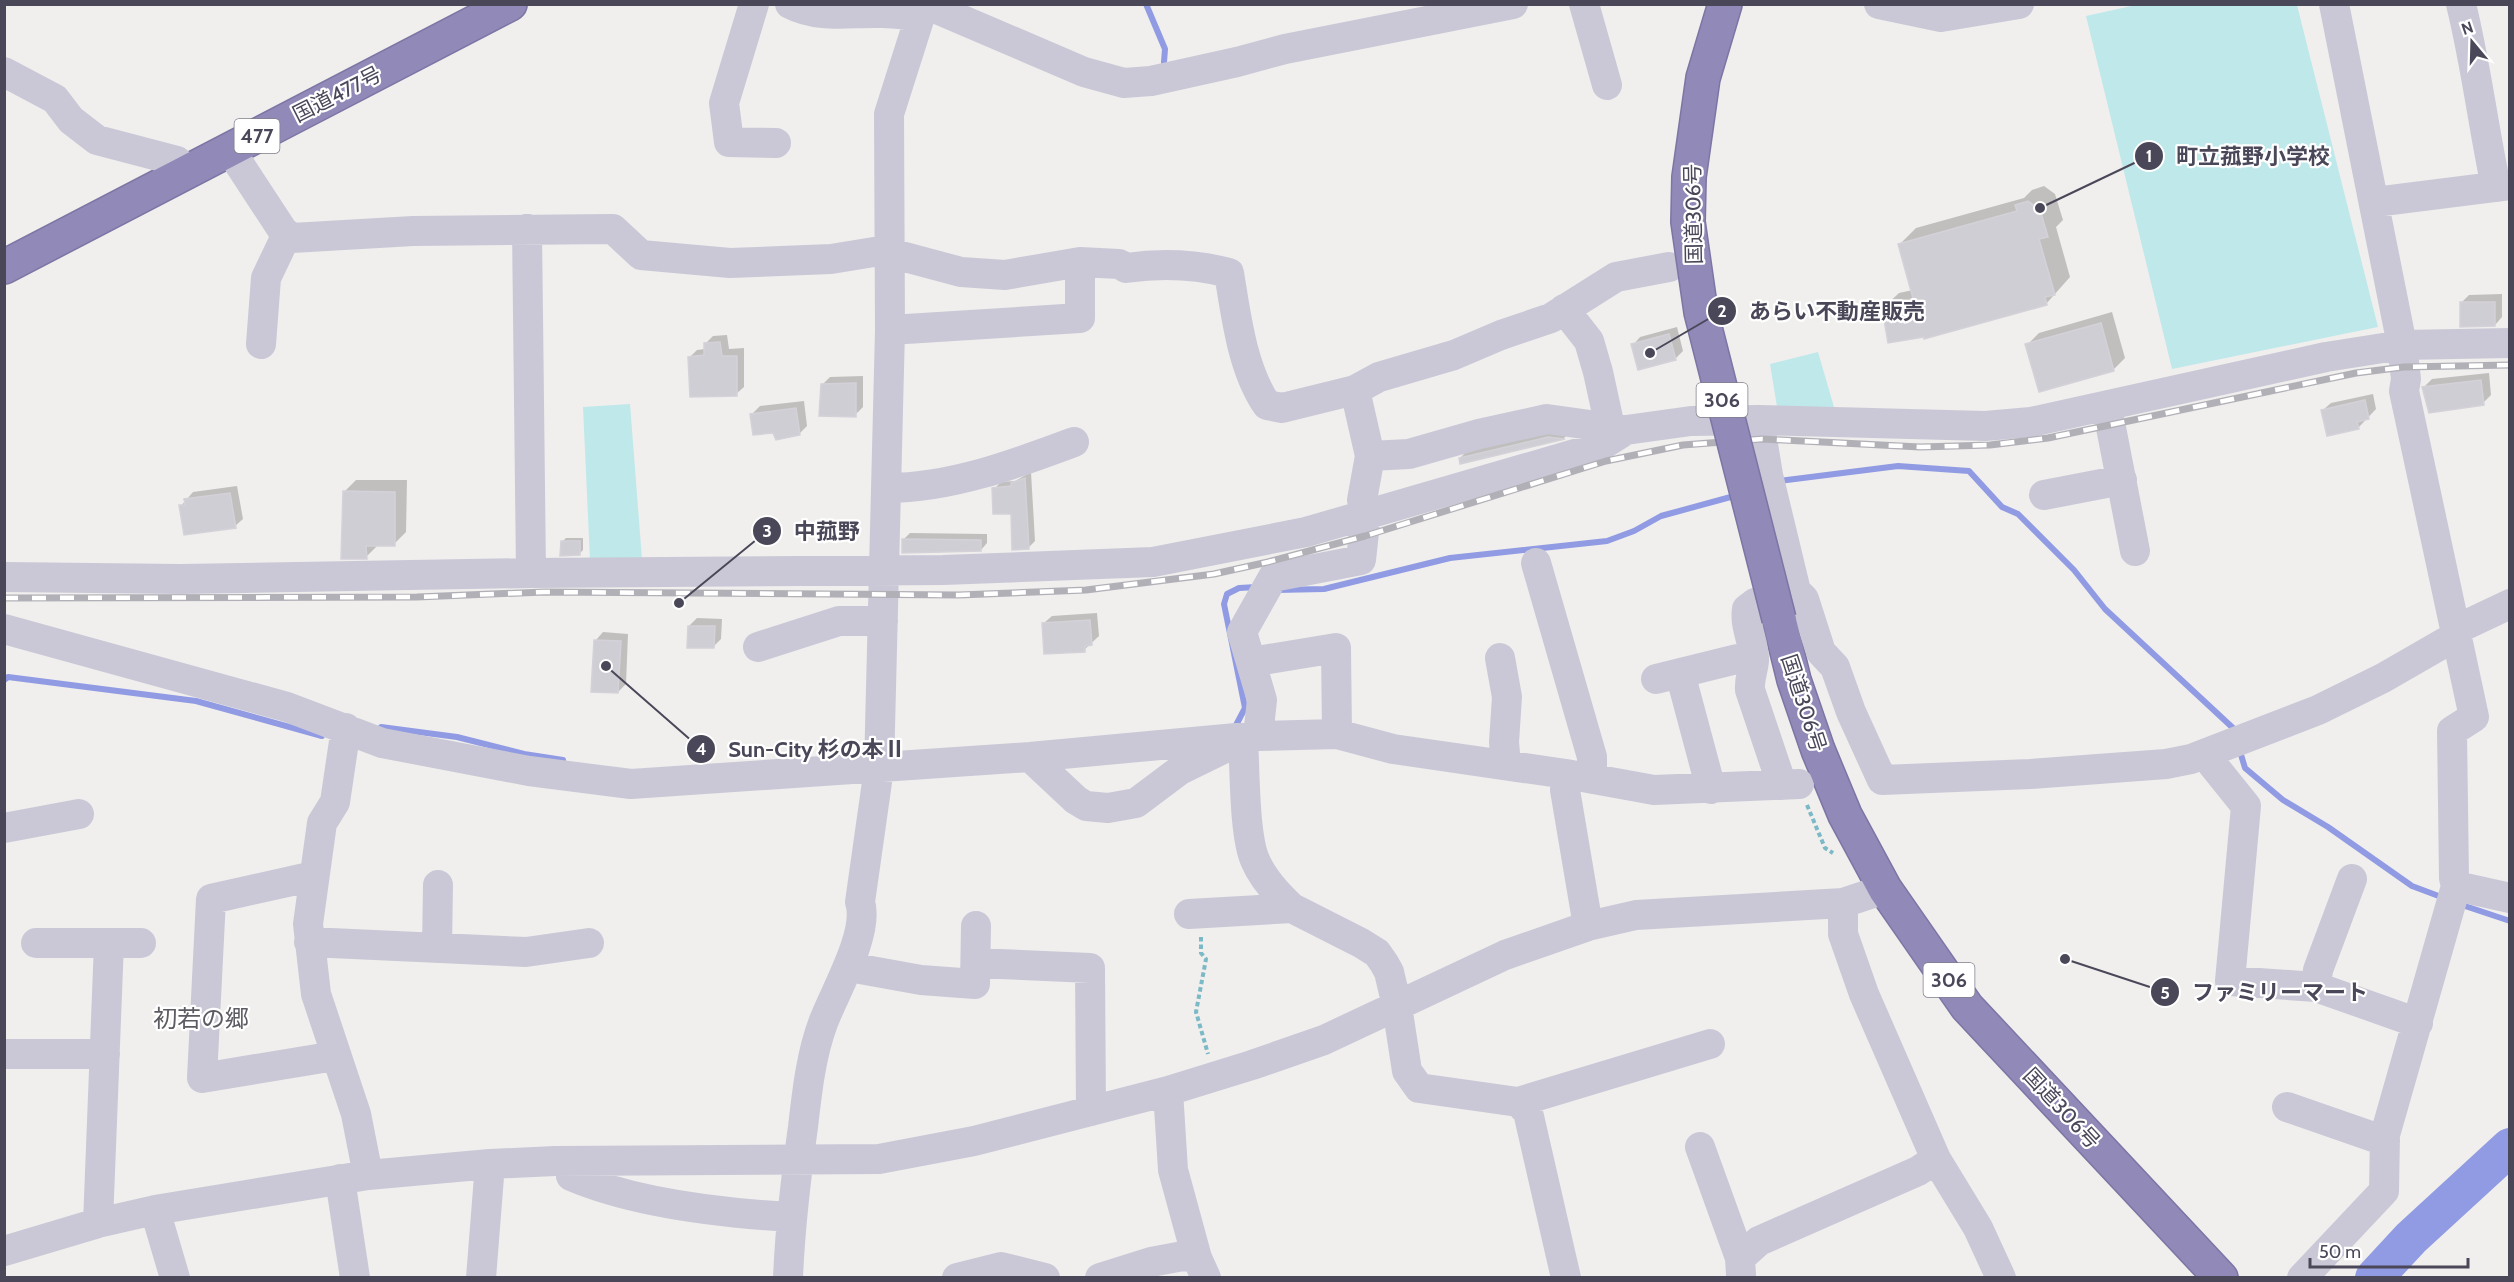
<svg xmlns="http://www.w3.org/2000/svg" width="2514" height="1282" font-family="Cabin,'Noto Sans JP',sans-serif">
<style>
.green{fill:#bfe8ea}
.shadow{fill:#0003}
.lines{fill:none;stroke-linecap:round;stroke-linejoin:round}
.stream{stroke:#909be3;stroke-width:6}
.river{stroke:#909be3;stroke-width:38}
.building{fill:#d0ced5;stroke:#d4d2d8;stroke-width:1.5}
.highway-casing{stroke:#7d75a4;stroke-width:36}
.path{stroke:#7ab9c5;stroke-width:4;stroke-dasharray:4.5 3;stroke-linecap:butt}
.minor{stroke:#cac8d6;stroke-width:30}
.highway{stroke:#9189b8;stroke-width:33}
.rail-casing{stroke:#b2b0b7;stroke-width:7}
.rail{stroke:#fff;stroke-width:4.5;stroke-dasharray:14;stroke-linecap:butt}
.highway-bridge-casing{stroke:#7d75a4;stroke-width:36;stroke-linecap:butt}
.highway-bridge{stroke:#9189b8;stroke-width:33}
.labels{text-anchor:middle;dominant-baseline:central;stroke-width:4.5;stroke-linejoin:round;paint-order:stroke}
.shield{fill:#fff;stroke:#807e8b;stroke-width:1.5}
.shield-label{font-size:20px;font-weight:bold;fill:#4a4759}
.street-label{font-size:21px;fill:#4a4759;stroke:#fff}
.quarter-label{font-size:24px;fill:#5c5b62;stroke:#fff}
.leader{fill:none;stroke:#4a4759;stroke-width:2}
.callout-dot{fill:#4a4759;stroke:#fff;stroke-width:2}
.mark-label{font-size:18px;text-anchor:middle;font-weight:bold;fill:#fff}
.callout-label{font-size:22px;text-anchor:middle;font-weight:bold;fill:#4a4759;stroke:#fff;stroke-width:4.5;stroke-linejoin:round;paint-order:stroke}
</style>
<rect width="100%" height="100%" fill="#f0efed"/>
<path class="green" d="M2136,5H2297L2378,327L2172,369L2086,16Z
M1818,352L1834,407H1777L1770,364Z
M630,404L642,559L590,560L583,407Z"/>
<path class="shadow" d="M2044,186L2055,194L2063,220L2056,227L2070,277L2046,304L1883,308L1899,293L1913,290L1900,244L1916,228L2024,198L2032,190Z
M2502,294V317L2495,325L2461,303L2469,295Z
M2112,312L2125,358L2113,370L2027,345L2039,333Z
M1677,327L1683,351L1675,359L1633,345L1640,337Z
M727,335L729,349L744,348V387L736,394L689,358L697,350L705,349V344L713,336Z
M2489,373L2491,395L2483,403L2424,387L2432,379Z
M863,376V407L855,415L822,385L830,377Z
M2373,394L2376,409L2358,428L2323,410L2331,403Z
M804,401L807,426L799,434L774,431L752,414L760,406Z
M1556,430L1570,432L1564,438L1498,454L1460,458L1467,451Z
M1031,472L1035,541L1028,548L1013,513L994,489L1001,482L1015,481Z
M356,480H407L406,532L394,544H379L366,557L344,492Z
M237,486L243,519L235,526L181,506L193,492Z
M910,533L987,534V543L981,550L903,540Z
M566,538H583V550L579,554L562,542Z
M1097,613L1099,636L1084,650L1044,623L1052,616Z
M697,618L722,619L721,639L713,647L689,626Z
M603,632L628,634L626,684L618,692L596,640Z"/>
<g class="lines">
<path class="stream" d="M1146,4L1165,49L1164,62
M1779,481L1898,466L1969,471L2002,507L2018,514L2074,570L2105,609L2233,728L2234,733
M1276,590L1324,589L1450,558L1607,541L1634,531L1661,516L1738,495
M4,680L8,677L196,701L322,736
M381,727L457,737L524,754L563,760
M1231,727H1235L1245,708L1224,604L1227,594L1239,588L1257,587
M2239,748L2245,768L2283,800L2328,827L2412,886L2444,898
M2459,904L2510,921"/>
<path class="river" d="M2374,1278L2411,1238L2510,1147"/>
</g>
<path class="building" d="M2028,201L2040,210L2048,237L2039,239L2055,295L2045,297L2047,305L1924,339V337L1888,343L1882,308L1914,302L1898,244L2017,211L2015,205Z
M2460,302H2495V326L2460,327Z
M2101,323L2114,371L2039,392L2025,344Z
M1669,334L1676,360L1638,370L1631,344Z
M720,342L722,356H737V396L690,397L688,357L704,355V343Z
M2481,380L2484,405L2429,413L2422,387Z
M856,383V417L819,416L821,384Z
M2365,400L2369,419L2357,422L2359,429L2327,436L2321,410Z
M796,408L800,435L776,440L773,433L753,435L750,414Z
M1548,437L1565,439L1460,464L1459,458Z
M1025,478L1029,549L1012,550L1011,514H993L992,488L1011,486V483Z
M343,491L395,492V546H366L367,559H341Z
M230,493L236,528L184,535L179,505H185L184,499Z
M902,539L981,540V551L902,553Z
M561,541H580V555L560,556Z
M1090,620L1092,645L1085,646V652L1044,654L1042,623Z
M688,626H715L714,648H687Z
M594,640L621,641L618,693L591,692Z"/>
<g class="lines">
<g class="highway-casing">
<path id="highway" d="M1689,177L1703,78L1725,4
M4,267L510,4
M1779,619L1794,680L1818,750L1845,815L1885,889L1967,1007L2221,1278"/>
</g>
<path class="path" d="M1807,805L1825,848L1833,853
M1201,937V953L1206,959L1196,1012L1208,1054"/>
<path class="minor" d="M754,4L724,103L729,142L776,143
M790,4C819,19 850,12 882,13C894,13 907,15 920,16
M925,4L1084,72L1124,83L1151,81L1237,62L1285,49L1513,4
M1584,4L1607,85
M1879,4L1941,17L2019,4
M2461,4C2476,65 2483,125 2496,187
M4,72L55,99L71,120L97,140L177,161L188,171
M230,150L283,231L292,238L413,231L613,229L641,255L730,263L831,259L874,252L890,253L961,272L1005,275L1080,262L1119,264L1126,268C1161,263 1194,264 1229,273C1236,315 1242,369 1267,405L1282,408L1355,390
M2375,202L2510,185
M527,229L531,573
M1564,309L1589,341L1598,372L1610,427
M890,330L1080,318V262
M261,344L266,278L287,234
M2107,407L2135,551
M1759,420L1768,475L1796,591
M1370,456L1409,454L1479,434L1547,419L1626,430
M887,488C951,488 1015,464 1074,442
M2044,495L2122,480
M1536,563L1592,757V779
M4,577L181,579L531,573L943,570L1153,562L1306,532L1599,447L1626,430L1691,421L1759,420L1985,426L2031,422L2326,357L2402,345L2510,343
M4,629L287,707L382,743L529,771L631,784L1030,757L1258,736L1337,734L1393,749L1566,774L1654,790L1799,784
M2455,630L2510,604
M758,647L839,621H883
M1500,658L1507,697L1504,742L1506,765
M1251,662L1336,648L1337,734
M1680,673L1711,789
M1656,679L1737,659
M346,728L335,802L322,823L308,924L316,994L356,1114L368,1175
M1258,736L1262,700L1242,632L1273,577L1361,560L1366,514L1362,500L1370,456L1355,390L1379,377L1454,355L1501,335L1551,318L1616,277L1669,267
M1243,739C1245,769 1244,835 1255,860C1262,877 1279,896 1292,908L1361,943L1377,953L1384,963L1389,972L1397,1006L1407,1071L1419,1088L1518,1102L1710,1044
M2205,755L2246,806L2230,981L2316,987L2418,1023
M1030,757L1076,800L1086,806L1108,808L1136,803L1180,770L1227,747
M1566,774L1565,790L1588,926
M1782,785L1750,690C1749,679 1753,672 1754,661C1755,644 1744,627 1747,609L1755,603L1796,591L1804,599L1821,652L1835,667L1851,712L1882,780L2030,774L2166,764L2191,759L2318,710L2383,678L2456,636
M4,828L79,814
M314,876L211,899L202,1078L335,1056
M2456,886L2510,898
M1843,903V934L1864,994L1936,1159L1978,1228L2001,1278
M1189,914L1292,908
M309,942L526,952L589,943
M36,943H141
M437,948L438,885
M976,963L1090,968L1091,1111
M849,967L921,980L975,984L976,926
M2316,987L2318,970L2352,879
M4,1054H105
M1168,1091L1173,1170L1197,1258
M1518,1102L1528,1112L1566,1278
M2287,1107L2385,1141
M1700,1147L1740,1258L1741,1275
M571,1176C634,1203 722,1213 790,1217
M340,1179L355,1278
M155,1210L175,1278
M98,1223L109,943
M4,1251L98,1223L155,1210L368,1175L490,1164L555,1161L879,1159L974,1141L1168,1091L1252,1065L1324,1040L1505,955L1588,926L1636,915L1843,903L1885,889
M1740,1258L1759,1241L1918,1171L1936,1159
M481,1278L490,1164
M788,1278C790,1227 796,1177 803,1127C807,1092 811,1055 823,1023C834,993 870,933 860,902L879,768L890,330L889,114L924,4
M957,1278L1001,1267L1045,1278
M1100,1278L1151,1262L1183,1256L1197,1258L1206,1278
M2302,1278L2384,1191L2385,1135L2456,886L2454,878L2452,731L2474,717L2404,391L2406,379L2402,345L2334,4"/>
<use href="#highway" class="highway"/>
<g class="rail-casing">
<path id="rail" d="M4,598L417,597L545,592L959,595L1086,590L1214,574L1268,562L1365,536L1606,461L1683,445L1762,439L1920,447L1990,445L2048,438L2356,373L2404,367L2510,365"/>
</g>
<use href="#rail" class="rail"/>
<g class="highway-bridge-casing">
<path id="highway-bridge" d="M1689,177L1688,222L1701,312L1779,619"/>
</g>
<use href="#highway-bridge" class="highway-bridge"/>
</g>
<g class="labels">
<g class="shield">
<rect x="234.5" y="119" width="45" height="34" rx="4.5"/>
<rect x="1696.5" y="383" width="51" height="34" rx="4.5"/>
<rect x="1923.5" y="963" width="51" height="34" rx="4.5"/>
</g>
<g class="shield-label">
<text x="257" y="136">477</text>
<text x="1722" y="400">306</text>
<text x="1949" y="980">306</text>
</g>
<g class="street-label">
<text transform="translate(337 94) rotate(-27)">国道477号</text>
<text transform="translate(1693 214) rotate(-91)">国道306号</text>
<text transform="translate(1804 703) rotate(72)">国道306号</text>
<text transform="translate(2062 1108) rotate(47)">国道306号</text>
</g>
<g class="quarter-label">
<text x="201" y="1018">初若の郷</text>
</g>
</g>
<path class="leader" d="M2040 208L2149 156M1650 353L1722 311M679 603L767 531M606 666L701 749M2065 959L2165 992"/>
<g class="callout-dot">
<circle cx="2040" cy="208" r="6"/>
<circle cx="1650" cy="353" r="6"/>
<circle cx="679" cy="603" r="6"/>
<circle cx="606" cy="666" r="6"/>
<circle cx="2065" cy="959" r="6"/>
<circle cx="2149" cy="156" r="15"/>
<circle cx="1722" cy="311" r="15"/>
<circle cx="767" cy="531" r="15"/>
<circle cx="701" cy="749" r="15"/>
<circle cx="2165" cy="992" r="15"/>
</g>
<g class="mark-label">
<text x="2149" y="162">1</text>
<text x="1722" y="317">2</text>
<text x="767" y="537">3</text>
<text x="701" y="755">4</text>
<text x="2165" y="999">5</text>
</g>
<g class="callout-label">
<text x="2253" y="164">町立菰野小学校</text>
<text x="1837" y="319">あらい不動産販売</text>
<text x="827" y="539">中菰野</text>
<text x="817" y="757">Sun-City 杉の本Ⅱ</text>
<text x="2280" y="1000">ファミリーマート</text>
</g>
<rect width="2514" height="1282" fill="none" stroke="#4a4759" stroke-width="12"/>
<g transform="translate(2472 42) rotate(341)" stroke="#ffffff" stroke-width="4.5" paint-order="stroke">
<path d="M0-4.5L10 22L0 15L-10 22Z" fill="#4a4759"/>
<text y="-9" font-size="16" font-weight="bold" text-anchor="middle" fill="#4a4759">N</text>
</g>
<path d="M2310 1258v9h158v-9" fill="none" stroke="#4a4759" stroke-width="3"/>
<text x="2319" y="1258" font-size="18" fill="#4a4759" stroke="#ffffff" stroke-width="4.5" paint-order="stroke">50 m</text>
</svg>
